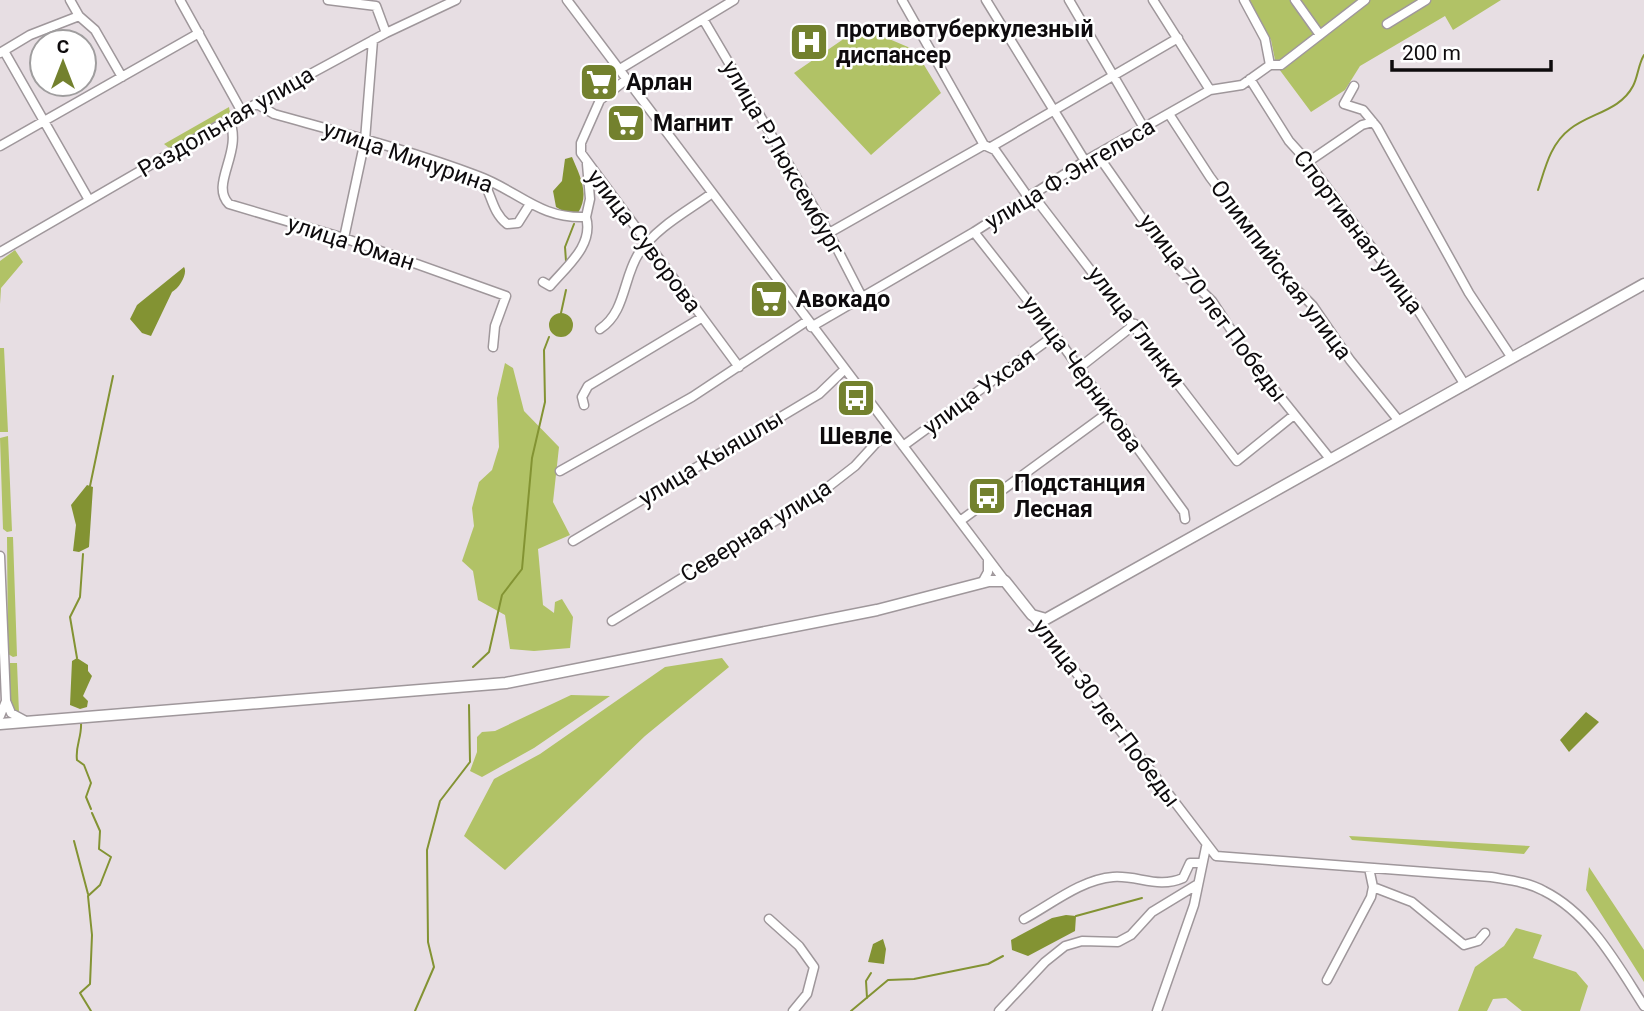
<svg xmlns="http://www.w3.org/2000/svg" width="1644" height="1011" font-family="Roboto,sans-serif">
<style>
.green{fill:#b1c266}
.water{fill:#839333}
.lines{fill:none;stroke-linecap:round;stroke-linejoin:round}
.stream{stroke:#839333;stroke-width:2}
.minor-casing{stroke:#9f979b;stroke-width:11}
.major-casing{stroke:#9f979b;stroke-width:13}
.minor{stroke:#fff;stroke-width:8}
.major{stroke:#fff;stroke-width:10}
.labels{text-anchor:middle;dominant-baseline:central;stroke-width:5;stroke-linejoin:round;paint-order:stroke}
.poi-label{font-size:23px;font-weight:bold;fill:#0e0b0d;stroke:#fff;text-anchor:start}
.street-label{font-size:23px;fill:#0e0b0d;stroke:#fff}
</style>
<rect width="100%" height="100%" fill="#e7dee3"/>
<path class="green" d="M1247,0H1501L1453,30L1445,16L1360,66L1345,90L1311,112L1276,65L1271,40Z
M861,27L915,50L941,93L871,155L794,73Z
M229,107L230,113L169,148L164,144Z
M15,250L23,262L1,288L0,304V261Z
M0,348H4L8,432H0Z
M505,363L513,368L524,411L559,447L553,502L570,535L538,549L543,605L554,613L555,602L562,599L573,617L570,648L534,651L510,649L505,615L478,600L473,571L462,561L474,526L472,508L479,482L492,470L499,447L497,398Z
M8,436L12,531L7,532L3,529L0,438Z
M7,537H13L17,656L13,657L8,654Z
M722,658L729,667L645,736L505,870L464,836L494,779L540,754L665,667Z
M10,663H17L19,713L10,708Z
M571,695L610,696L534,748L482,777L470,771L477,752V737L482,732L495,731Z
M1349,836L1530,846L1524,854L1352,840Z
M1589,867L1644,950V982L1586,890Z
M1516,928L1542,935L1533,958L1576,972L1588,986L1580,1011H1522L1506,998L1493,999L1487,1011H1458L1475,967L1504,946Z"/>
<path class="water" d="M572,157C580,176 590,194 578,213L568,214L556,207L553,191L562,181L565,159Z
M184,267C188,273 180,288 172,292L151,336L142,333L130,319L137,305Z
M549 325a12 12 0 1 1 24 0a12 12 0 1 1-24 0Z
M87,485L93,487L89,547L79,552L73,551L76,525L71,505Z
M77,658L88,665V671L92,676L83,696L88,701L87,707L80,709L70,705L72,661Z
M1586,712L1599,722L1569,752L1560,740Z
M1066,915L1076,916L1075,931L1028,956L1012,950L1011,940L1052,918Z
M883,939L886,949L884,964L868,962L873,944Z"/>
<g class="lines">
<path class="stream" d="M1538,190C1545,169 1550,144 1570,129C1590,113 1620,111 1633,86C1638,77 1638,65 1644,55
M566,261L565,247L574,224
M561,313L566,290
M90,486L113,376
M77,658L70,617L80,597L83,554
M473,667L489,652L502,595L522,569L532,458L545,402L544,350L549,337
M81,723C82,737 75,746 77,760L84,765L91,783L86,797L91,809
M74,841L88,894
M1076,916L1142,898
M867,998L866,981L871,973
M91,1011L80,993L90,984L92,935L88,896L100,885L111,857L99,849L100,831L92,813
M415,1011L434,967L428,942L427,850L440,801L470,762L469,705
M851,1011L888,980L914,979L988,964L1003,956"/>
<g class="minor-casing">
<path id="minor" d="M70,0L79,16L95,30L122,77
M180,0L242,112
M328,0L376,6L386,33
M567,0L1005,581
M902,0L984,145L995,150L1028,197
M986,0L1085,161
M1069,0L1144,128
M1153,0L1210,90
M1295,0L1320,35
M703,19L829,233L862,297
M1387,24L1426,0
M4,51L89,200
M0,53L30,35L79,16
M1270,65H1281L1365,0
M620,69L734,0
M627,79L600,100L581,143V153L739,367
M1250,79L1289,141L1308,162L1416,307L1465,385
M1354,86L1344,104L1363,110L1377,127L1469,293L1512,358
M257,104L274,114C342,133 412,151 478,176C519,191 539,219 586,217L590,199L587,164
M1169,114L1210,177L1288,281L1313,306L1350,360L1399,421
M229,119C244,152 209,184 229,204L344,238L506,296L495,326L493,347
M0,146L199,33
M991,147L1178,38
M1097,154L1174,264L1212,301L1253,363L1331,460
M1308,162L1362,125L1373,122
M482,179C492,195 492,212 507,224L518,223L530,204
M1032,194L1237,461L1294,415
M974,232L1055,335L1184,512L1185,519
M829,233L984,145
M344,238L365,140L373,40
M0,252L268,97L386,33L456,0
M543,282L550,286C567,266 594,245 586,217
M811,327L974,232L1085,161L1210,90L1242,85L1270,65L1265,39L1244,0
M600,329C626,312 623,277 639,253C657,227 686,212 711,194
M1079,368L1135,324
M584,405L582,397L588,386L701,318
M903,446L1055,335
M560,471L692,397L807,321
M960,521L1109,412
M573,541L819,394L844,370
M0,556L6,701L0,716
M982,583L988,572V559
M1032,615L1216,856L1491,877C1508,880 1528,882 1544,891C1590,914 1617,964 1644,1006
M612,621L819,494L855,466L876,443L891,431
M6,701L11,713L24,720
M1373,887L1412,902L1464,945L1478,941L1485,933
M769,919L799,946L814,967L807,994L793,1011
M1024,919C1050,905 1082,879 1113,877C1138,875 1158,889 1183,878L1190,863H1200
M1327,980L1371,897L1373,887L1369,868
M999,1011L1045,962L1065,946L1082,941L1118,942L1131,935L1152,912L1198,884
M1157,1011L1194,905L1206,847"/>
</g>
<g class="major-casing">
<path id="major" d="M0,724L506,683L877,610L989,581H1005L1032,615L1046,619L1644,284"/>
</g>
<use href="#minor" class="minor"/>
<use href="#major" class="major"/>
</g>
<defs>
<g id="hospital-square" transform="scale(2.0125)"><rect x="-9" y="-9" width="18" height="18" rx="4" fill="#73812e" stroke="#fff"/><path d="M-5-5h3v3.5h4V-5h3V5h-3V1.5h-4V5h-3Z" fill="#fff"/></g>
<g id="supermarket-square" transform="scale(2.0125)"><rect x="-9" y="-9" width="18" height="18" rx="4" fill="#73812e" stroke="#fff"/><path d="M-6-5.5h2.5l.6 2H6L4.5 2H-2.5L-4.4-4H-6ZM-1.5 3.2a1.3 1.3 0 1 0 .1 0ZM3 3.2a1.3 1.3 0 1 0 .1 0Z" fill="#fff"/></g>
<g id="bus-square" transform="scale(2.0125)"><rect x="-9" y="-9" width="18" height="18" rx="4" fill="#73812e" stroke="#fff"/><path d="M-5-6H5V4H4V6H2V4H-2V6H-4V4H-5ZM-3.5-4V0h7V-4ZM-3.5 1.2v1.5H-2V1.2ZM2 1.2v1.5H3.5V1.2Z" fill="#fff"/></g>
</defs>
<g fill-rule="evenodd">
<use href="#hospital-square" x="809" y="42"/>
<use href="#supermarket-square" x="599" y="82"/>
<use href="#supermarket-square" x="626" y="123"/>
<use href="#supermarket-square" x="769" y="299"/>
<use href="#bus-square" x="856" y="398"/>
<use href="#bus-square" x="987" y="496"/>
</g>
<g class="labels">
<g class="poi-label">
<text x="836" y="29">противотуберкулезный<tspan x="836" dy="26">диспансер</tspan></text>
<text x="626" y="82">Арлан</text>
<text x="653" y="123">Магнит</text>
<text x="796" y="299">Авокадо</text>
<text x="856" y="436" text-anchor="middle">Шевле</text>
<text x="1014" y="483">Подстанция<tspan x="1014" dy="26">Лесная</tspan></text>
</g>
<g class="street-label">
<text transform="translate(226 122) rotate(-30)">Раздольная улица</text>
<text transform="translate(408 157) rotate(19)">улица Мичурина</text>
<text transform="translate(783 158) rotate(60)">улица Р.Люксембург</text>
<text transform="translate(1070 174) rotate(-31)">улица Ф.Энгельса</text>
<text transform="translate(1358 232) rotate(53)">Спортивная улица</text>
<text transform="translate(644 241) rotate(53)">улица Суворова</text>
<text transform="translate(351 243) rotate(18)">улица Юман</text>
<text transform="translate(1281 270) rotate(53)">Олимпийская улица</text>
<text transform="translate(1213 308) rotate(53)">улица 70 лет Победы</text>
<text transform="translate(1136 327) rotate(53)">улица Глинки</text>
<text transform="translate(1082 374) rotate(54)">улица Черникова</text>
<text transform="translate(979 391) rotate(-36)">улица Ухсая</text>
<text transform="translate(711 458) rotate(-31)">улица Кыяшлы</text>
<text transform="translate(756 531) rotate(-32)">Северная улица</text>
<text transform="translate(1106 713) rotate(53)">улица 30 лет Победы</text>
</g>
</g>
<g transform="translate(63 63)"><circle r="33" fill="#ffffff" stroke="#9f9d9e" stroke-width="2"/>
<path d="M0-5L12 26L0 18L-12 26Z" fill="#73812e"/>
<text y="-10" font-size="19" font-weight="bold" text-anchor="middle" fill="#0e0b0d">С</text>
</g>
<path d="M1392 60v10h159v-10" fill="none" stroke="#0e0b0d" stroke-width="3.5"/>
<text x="1402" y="60" font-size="21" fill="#0e0b0d" stroke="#ffffff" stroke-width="5" paint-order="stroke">200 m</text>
</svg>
